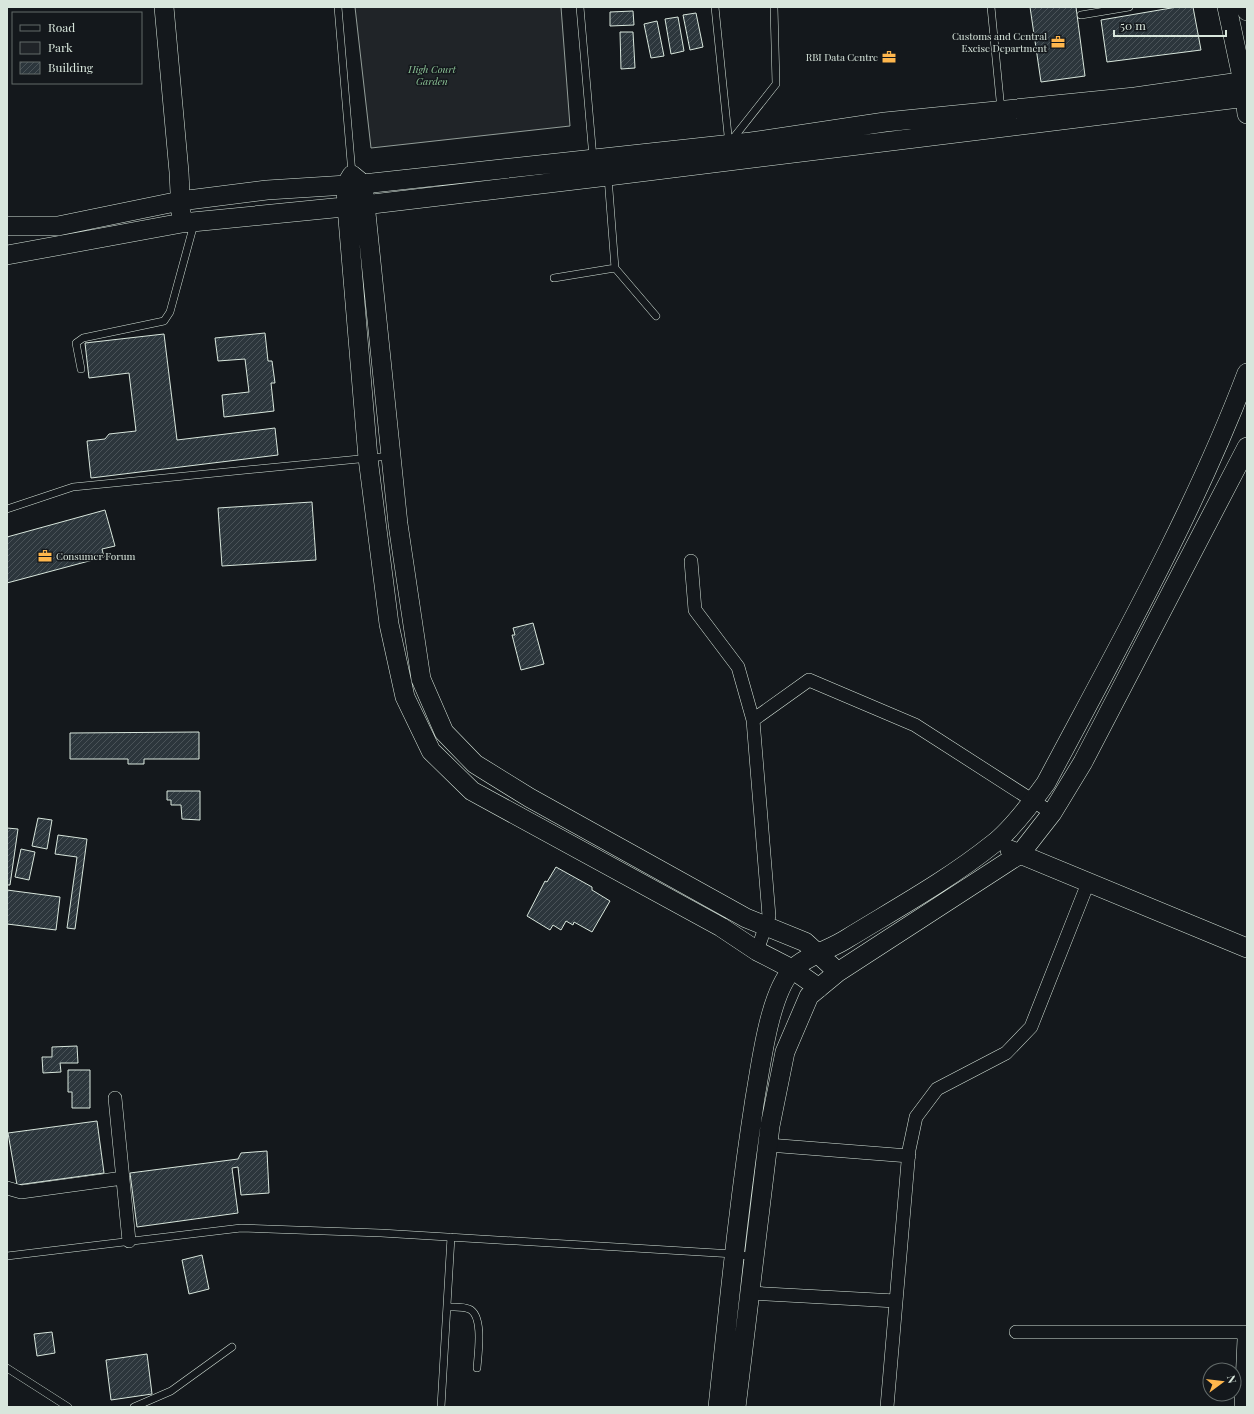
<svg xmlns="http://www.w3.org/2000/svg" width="1254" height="1414" font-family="'Playfair Display',serif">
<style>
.green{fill:#202428;stroke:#939e99}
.building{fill:url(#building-hatch);stroke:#d8e6dc}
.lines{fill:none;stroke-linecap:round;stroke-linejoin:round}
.lane-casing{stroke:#d8e6dc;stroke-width:8}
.street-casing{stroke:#d8e6dc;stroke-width:14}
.secondary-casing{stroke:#d8e6dc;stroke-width:20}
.lane{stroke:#14181c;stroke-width:7}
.street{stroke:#14181c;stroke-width:13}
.secondary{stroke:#14181c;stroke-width:19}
.labels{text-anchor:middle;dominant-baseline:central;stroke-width:3;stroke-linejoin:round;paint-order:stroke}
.poi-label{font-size:10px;fill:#d8e6dc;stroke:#14181c;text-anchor:end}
.park-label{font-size:10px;font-style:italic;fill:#8ac095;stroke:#14181c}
</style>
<defs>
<pattern id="building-hatch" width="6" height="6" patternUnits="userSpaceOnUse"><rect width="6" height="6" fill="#2c363c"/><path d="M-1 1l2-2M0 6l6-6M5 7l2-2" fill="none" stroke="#4a5358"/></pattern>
</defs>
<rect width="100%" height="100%" fill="#14181c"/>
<path class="green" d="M355,7H561L570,126L371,148Z"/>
<path class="building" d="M1030,7H1076L1085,76L1041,82Z
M1177,7H1193L1201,50L1107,62L1101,20Z
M633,11L634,25L610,26V12Z
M696,13L703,47L690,50L683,15Z
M678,17L684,51L671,54L665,19Z
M657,21L664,56L651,58L644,24Z
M620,32H633L635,68L621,69Z
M265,333L268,361H272L275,383H271L274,411L224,417L222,395L249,392L245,359L218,361L215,338Z
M164,334L177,440L275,428L278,455L91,478L87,441L105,439L109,434L136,431L129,373L89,378L85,343Z
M312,502L316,560L222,566L218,508Z
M105,510L115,546L102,549L104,557L7,583V537Z
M533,623L544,664L521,670L512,635H515L513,628Z
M199,732V759H144V764H128V759H70V733Z
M167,791H200V820L182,819L181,805H171V800H167Z
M38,818L52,820L47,849L32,846Z
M7,828L18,829L10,885H7Z
M58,835L87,839L75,929L67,928L77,857L55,854Z
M21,849L35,852L29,880L15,877Z
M556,867L592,887V890L610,901L592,932L574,922L573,925L566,921L561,930L553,925L550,930L527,916L545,881L547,882Z
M7,890L60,897L56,930L7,924Z
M77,1046L78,1063H60L61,1072L43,1073L42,1057H52V1047Z
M68,1070H90V1108H72V1092H68Z
M97,1121L104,1173L17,1185L8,1133Z
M267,1151L269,1193L241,1195L238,1167L232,1168L238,1213L137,1227L130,1173L238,1159L241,1153Z
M202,1255L209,1289L189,1294L182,1260Z
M52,1332L55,1353L37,1356L34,1334Z
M147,1354L152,1394L111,1400L106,1360Z"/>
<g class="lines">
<g class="lane-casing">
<path id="lane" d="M338,7L352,174
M580,7L593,158
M715,7L729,145
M991,7L1001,110
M1081,15L1129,7
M731,141L776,84L774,7
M608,177L615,268L656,316
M554,278L615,268
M81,369L76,343L83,338L164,321L170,312L194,224
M7,509L73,487L390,456
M7,1256L241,1228L381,1233L734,1254L754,1257
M447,1307C454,1307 463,1306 469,1309C484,1315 478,1354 477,1368
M7,1368L68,1407
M134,1407L171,1391L232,1347
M441,1407L451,1237"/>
</g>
<g class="street-casing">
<path id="street" d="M691,561L695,610L738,667L753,720L769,916L757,951
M753,720L809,680L915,725L1052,813
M115,1098L129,1241
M768,1145L909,1156
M7,1188L21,1192L123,1178
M750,1293L896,1301
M1016,1332H1247
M887,1407L909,1150L916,1117L937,1089L1006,1053L1031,1027L1088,883"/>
</g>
<g class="secondary-casing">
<path id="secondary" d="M164,7L179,172L181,213
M1227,7L1243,82L1247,114
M1246,7L1247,11
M7,226H58L180,201L267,190L363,184L751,142L885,122L1135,97L1247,81
M7,255L182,223L364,205L608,176L1247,97
M1010,850L1247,948
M819,988L792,969L757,951L721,927L472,791L431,751L405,697L389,624L368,458L347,207L346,185L352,175L363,184L398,524L421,679L444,732L475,764L530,798L746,918L805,942L838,972
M718,1407C729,1304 739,1201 755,1098C761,1065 769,995 792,970C805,956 832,949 848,938C897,908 948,880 993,844C1010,831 1033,801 1046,783C1117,649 1193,515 1247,373
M736,1407L770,1126L785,1052L809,996L838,972L1020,854L1052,813L1083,762L1247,447
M1244,1407L1247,1339"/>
</g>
<use href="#lane" class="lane"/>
<use href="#street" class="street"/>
<use href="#secondary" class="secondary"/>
</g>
<defs>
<g id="office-bare" transform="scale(1.08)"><path d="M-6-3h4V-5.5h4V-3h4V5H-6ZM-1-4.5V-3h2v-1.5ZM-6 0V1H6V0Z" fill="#ffb74d" stroke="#14181c" stroke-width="2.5" paint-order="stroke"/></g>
</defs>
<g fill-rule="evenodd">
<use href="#office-bare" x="1058" y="42"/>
<use href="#office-bare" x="889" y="57"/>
<use href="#office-bare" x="45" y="556"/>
</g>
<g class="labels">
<g class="poi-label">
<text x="1047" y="36">Customs and Central<tspan x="1047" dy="12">Excise Department</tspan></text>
<text x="878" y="57">RBI Data Centre</text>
<text x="56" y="556" text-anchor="start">Consumer Forum</text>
</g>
<g class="park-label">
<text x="432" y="69">High Court<tspan x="432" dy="12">Garden</tspan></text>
</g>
</g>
<rect width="1254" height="1414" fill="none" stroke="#d8e6dc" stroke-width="16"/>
<rect x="12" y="12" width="130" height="72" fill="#14181c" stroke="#626a69"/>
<rect x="20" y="25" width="20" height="6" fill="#14181c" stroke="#626a69"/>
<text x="48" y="32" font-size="12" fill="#d8e6dc">Road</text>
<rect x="20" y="42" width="20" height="12" fill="#202428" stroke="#626a69"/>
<text x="48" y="52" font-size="12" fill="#d8e6dc">Park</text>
<rect x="20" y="62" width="20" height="12" fill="url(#building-hatch)" stroke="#626a69"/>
<text x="48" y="72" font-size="12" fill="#d8e6dc">Building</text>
<g transform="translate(1222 1382) rotate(75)"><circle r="19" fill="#14181c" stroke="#626a69"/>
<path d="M0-3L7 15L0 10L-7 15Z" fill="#ffb74d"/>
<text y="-6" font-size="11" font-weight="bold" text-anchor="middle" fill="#d8e6dc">N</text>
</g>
<path d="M1114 30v6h112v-6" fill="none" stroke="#d8e6dc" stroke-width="2"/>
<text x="1120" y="30" font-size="12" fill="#d8e6dc" stroke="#14181c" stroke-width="3" paint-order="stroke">50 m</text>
</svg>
